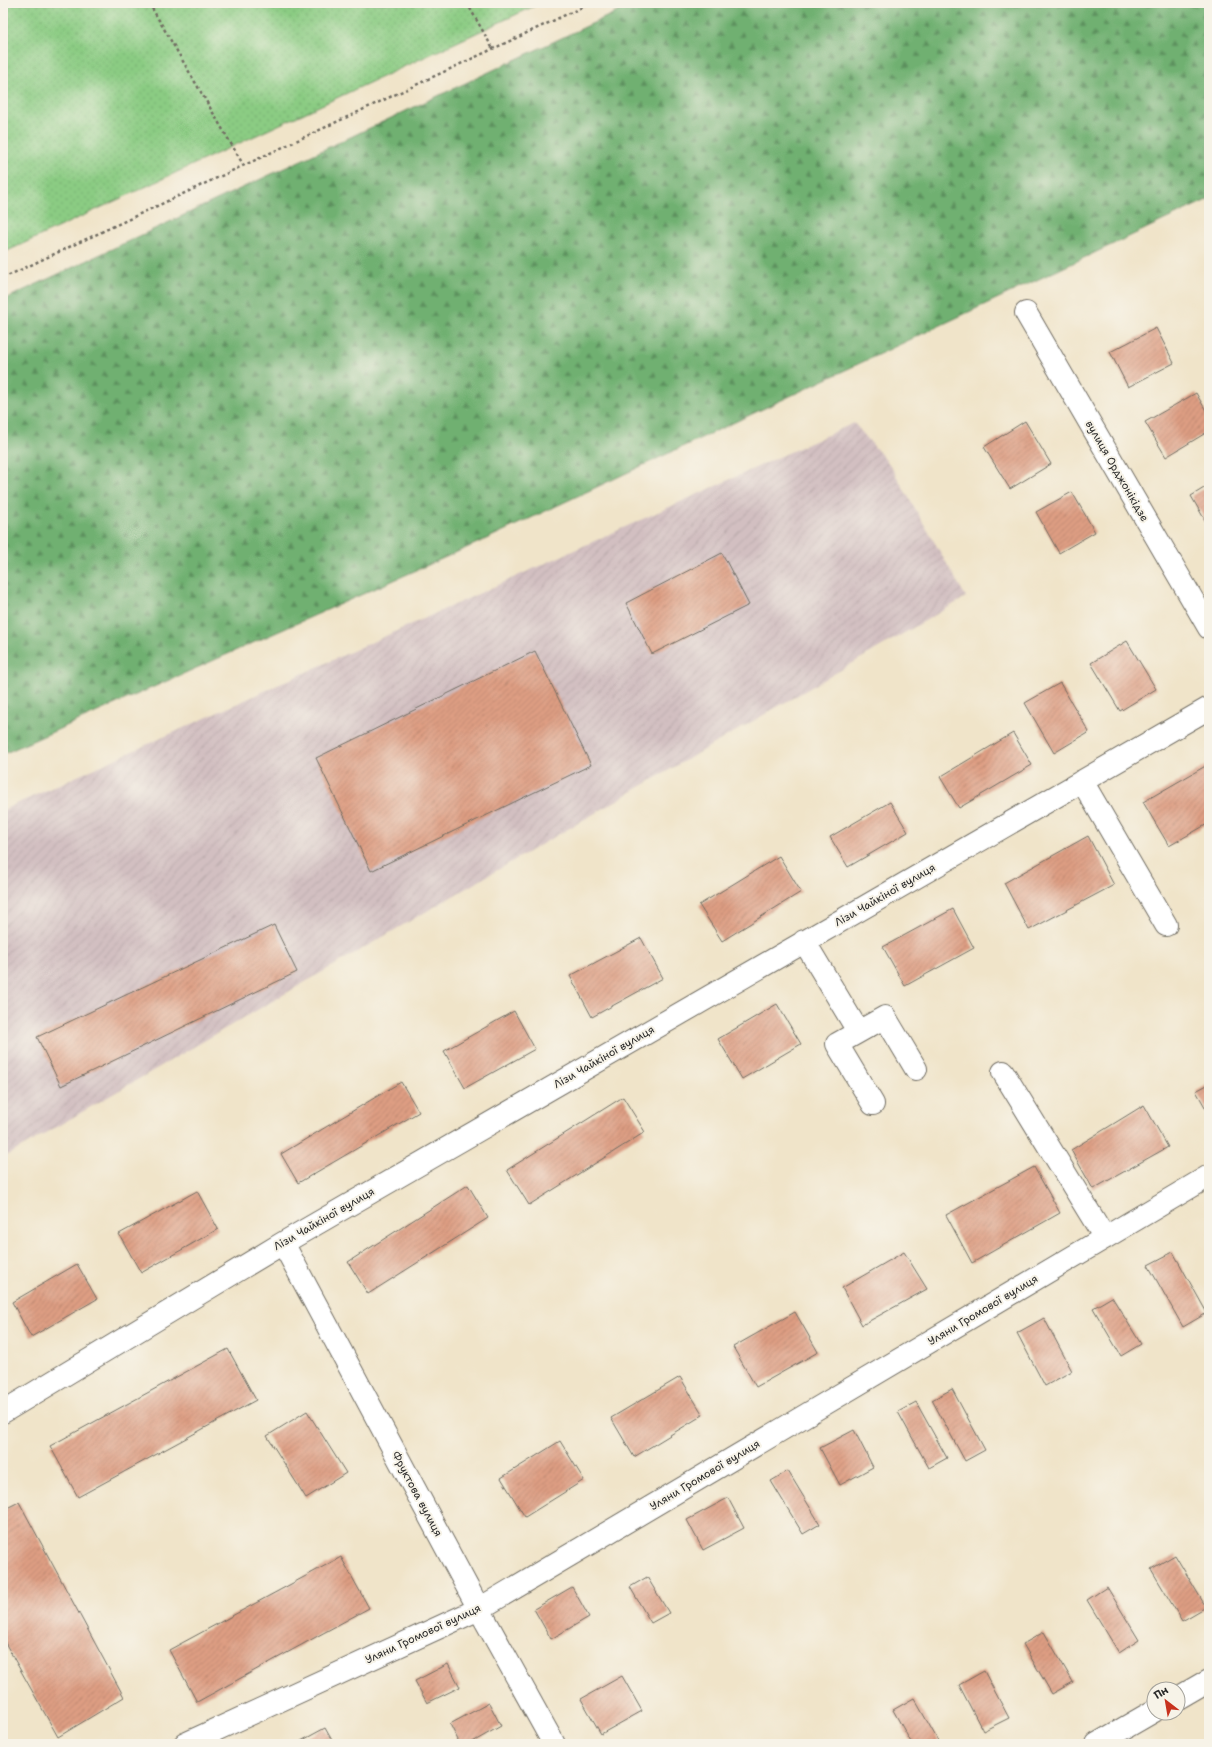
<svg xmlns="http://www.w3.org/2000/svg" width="1212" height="1747" font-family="'Shantell Sans',sans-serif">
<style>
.industrial{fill:url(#industrial-furrows)}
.forest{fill:url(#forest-firs);stroke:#4e6e4e}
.garden{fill:url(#garden-dots);stroke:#5b7c57}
.building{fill:url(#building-hatch)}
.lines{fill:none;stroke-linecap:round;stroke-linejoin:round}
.minor-casing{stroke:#706c62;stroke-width:24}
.path{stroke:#706c62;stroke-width:2.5;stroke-dasharray:3 3;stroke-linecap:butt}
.minor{stroke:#fff;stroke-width:22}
.labels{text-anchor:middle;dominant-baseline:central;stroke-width:4;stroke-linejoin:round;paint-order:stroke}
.street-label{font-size:11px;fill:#2b2b2b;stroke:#f7f3e8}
</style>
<defs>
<pattern id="industrial-furrows" width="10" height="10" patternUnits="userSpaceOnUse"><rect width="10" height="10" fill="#d2bfc1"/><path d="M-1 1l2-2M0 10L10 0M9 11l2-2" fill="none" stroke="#b4a4a6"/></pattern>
<pattern id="forest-firs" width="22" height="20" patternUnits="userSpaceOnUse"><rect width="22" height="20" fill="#70b071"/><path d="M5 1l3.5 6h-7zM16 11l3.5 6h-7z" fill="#5c8f5d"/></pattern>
<pattern id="garden-dots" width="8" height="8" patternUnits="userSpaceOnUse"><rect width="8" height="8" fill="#8bcc83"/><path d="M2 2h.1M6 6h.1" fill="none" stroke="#78af71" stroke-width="1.8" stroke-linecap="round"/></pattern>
<pattern id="building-hatch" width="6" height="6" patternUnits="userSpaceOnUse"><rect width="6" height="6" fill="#de9e83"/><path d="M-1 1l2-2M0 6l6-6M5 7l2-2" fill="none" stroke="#b4816b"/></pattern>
</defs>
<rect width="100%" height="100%" fill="#f7f3e8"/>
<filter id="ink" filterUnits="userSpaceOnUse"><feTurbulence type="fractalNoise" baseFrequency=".025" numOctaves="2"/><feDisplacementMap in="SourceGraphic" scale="8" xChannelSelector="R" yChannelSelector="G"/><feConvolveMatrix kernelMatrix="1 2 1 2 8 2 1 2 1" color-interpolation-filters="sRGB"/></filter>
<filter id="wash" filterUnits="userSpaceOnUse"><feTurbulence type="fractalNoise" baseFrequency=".012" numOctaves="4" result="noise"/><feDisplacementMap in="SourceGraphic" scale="16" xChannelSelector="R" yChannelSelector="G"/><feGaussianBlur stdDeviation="0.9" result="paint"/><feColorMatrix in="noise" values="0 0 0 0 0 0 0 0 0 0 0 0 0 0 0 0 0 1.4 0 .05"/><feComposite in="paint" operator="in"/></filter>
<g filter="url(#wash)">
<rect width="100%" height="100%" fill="#f0e4c9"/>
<path class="industrial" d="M854,423L890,465L966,597L3,1158V810Z"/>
<path class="forest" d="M636,3H1209V199L482,541L3,754V300Z"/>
<path class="garden" d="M3,3H541L3,253Z"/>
<g id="blocks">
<path class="building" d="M1156,328L1174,363L1128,387L1110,352Z
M1196,393L1209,416V431L1166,457L1145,422Z
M1025,421L1051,464L1010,489L984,447Z
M1209,485V527L1191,496Z
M1072,492L1095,532L1059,553L1036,512Z
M722,553L749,605L652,654L626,603Z
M1127,641L1156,689L1120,711L1091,663Z
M535,651L591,765L371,871L316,758Z
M1060,683L1089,732L1054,753L1025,703Z
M1013,733L1032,765L959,808L940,777Z
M1209,764V823L1169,846L1143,802Z
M890,802L908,832L848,867L830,837Z
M1088,836L1114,885L1029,930L1004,883Z
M779,856L801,892L722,941L699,905Z
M953,909L974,948L905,986L883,947Z
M274,925L297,972L61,1086L37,1037Z
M641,938L663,978L592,1017L570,976Z
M777,1004L801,1044L742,1079L718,1039Z
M514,1011L535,1049L465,1088L444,1051Z
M401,1082L419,1112L298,1183L281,1154Z
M1209,1084V1114L1196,1091Z
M623,1097L645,1132L529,1205L507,1170Z
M1144,1105L1168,1147L1093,1189L1071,1150Z
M1034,1167L1060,1213L972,1263L946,1215Z
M468,1185L488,1218L368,1294L348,1262Z
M197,1191L218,1229L141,1273L119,1234Z
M904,1252L927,1289L862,1325L842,1288Z
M1173,1252L1207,1313L1183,1327L1148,1265Z
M77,1264L97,1299L31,1337L12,1302Z
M1112,1297L1141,1344L1121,1356L1093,1308Z
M795,1312L818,1352L756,1387L733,1347Z
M1044,1318L1072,1371L1045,1386L1017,1333Z
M228,1349L256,1400L78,1497L50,1446Z
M680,1377L703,1415L634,1457L611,1418Z
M952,1389L985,1450L965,1461L932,1400Z
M916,1402L947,1458L929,1468L898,1412Z
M307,1411L346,1473L306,1498L267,1436Z
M854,1430L873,1467L840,1485L820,1448Z
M560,1441L584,1480L525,1517L501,1478Z
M788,1471L820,1524L803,1534L771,1481Z
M728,1498L744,1528L703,1550L687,1520Z
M19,1502L124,1697L58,1737L3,1639V1510Z
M1175,1555L1206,1607L1182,1621L1151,1569Z
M341,1557L369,1608L197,1702L169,1650Z
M647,1577L669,1613L651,1623L630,1587Z
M572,1587L589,1617L551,1639L534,1609Z
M1107,1587L1139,1640L1119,1653L1087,1600Z
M1044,1632L1073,1682L1052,1694L1023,1644Z
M448,1664L460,1687L427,1703L415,1681Z
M984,1671L1009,1718L983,1731L959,1685Z
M622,1676L642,1711L601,1734L581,1699Z
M914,1698L940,1744H912L893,1710Z
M489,1703L501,1726L469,1744H460L450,1724Z
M325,1728L334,1744H303L301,1741Z"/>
</g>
</g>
<g filter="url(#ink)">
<use href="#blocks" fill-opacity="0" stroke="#706c62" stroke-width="1"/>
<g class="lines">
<g class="minor-casing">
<path id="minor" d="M1026,313L1209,628
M1082,781L1166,925
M804,941L858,1031
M1003,1072L1105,1238
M873,1104L837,1044L885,1017L916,1069
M283,1243L479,1609L554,1744
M3,1412L283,1243L1209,708
M1178,1698L1209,1680
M185,1744L479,1609L1209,1176
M1097,1744L1154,1711"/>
</g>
<path class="path" d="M149,3L244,166
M467,3L493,49
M3,278L591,3"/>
<use href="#minor" class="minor"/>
</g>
</g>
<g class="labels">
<g class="street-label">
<text transform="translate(1117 471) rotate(60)">вулиця Орджонікідзе</text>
<text transform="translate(885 895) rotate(-30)">Лізи Чайкіної вулиця</text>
<text transform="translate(604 1057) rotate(-30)">Лізи Чайкіної вулиця</text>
<text transform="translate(324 1219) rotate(-30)">Лізи Чайкіної вулиця</text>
<text transform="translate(983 1310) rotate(-31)">Уляни Громової вулиця</text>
<text transform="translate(705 1475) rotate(-31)">Уляни Громової вулиця</text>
<text transform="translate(417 1494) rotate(62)">Фруктова вулиця</text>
<text transform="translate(423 1634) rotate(-25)">Уляни Громової вулиця</text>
</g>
</g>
<rect width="1212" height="1747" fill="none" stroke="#f7f3e8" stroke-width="16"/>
<g transform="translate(1166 1701) rotate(329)"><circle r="19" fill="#f7f3e8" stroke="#a5a39c"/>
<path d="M0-3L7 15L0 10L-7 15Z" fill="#c8321e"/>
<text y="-6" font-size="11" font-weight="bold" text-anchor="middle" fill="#2b2b2b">Пн</text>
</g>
</svg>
